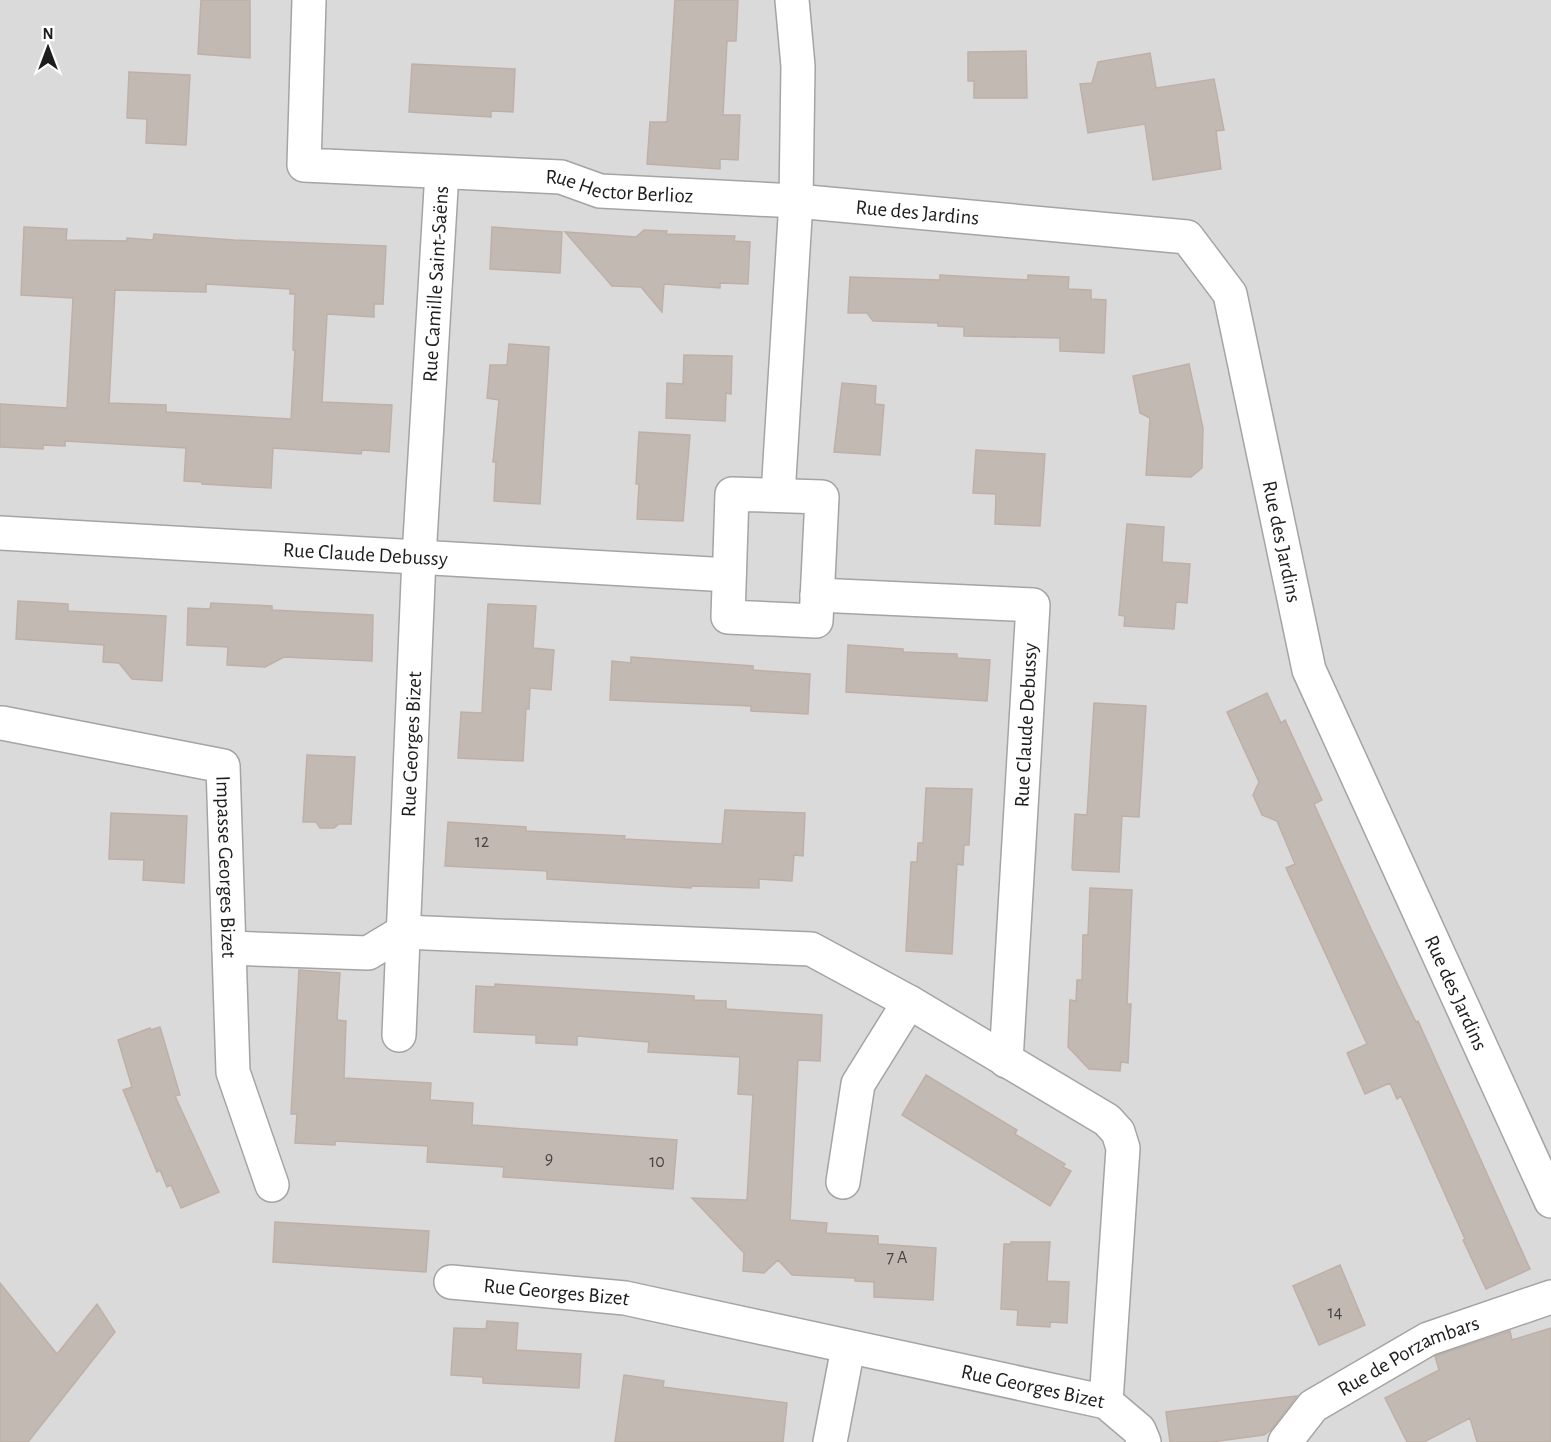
<svg xmlns="http://www.w3.org/2000/svg" width="1551" height="1442" font-family="'Alegreya Sans',sans-serif">
<style>
.residential{fill:#dbdada}
.building{fill:#c2b9b3;stroke:#bfb0a7;stroke-width:1.5;fill-rule:evenodd}
.lines{fill:none;stroke-linecap:round;stroke-linejoin:round}
.minor-casing{stroke:#a4a4a4;stroke-width:36}
.minor{stroke:#fff;stroke-width:33}
.labels{text-anchor:middle;dominant-baseline:central;stroke-width:6;stroke-linejoin:round;paint-order:stroke}
.number-label{font-size:18px;fill:#464442}
.street-label{font-size:21px;fill:#1d1d1d;stroke:#fff}
</style>
<rect width="100%" height="100%" fill="#eeeae4"/>
<path class="residential" d="M0,0H1551V1442H0Z"/>
<path class="building" d="M201,0H250V58L198,54Z
M675,0H738L736,41H727L723,115H740L738,160L720,159V169L647,164L650,122H667Z
M1026,51L1027,98H974V81H968V52Z
M1150,53L1156,88L1214,79L1224,130L1216,131L1221,169L1153,180L1145,124L1088,133L1080,84L1092,83L1098,62Z
M412,64L515,69L513,112L491,111V117L409,112Z
M129,72L190,75L186,145L146,143L147,119L127,118Z
M24,227L67,229L66,240L127,241V238L153,240L154,234L234,240L386,246L383,304H374V317L327,314L322,402L392,405L389,452L362,450L361,454L273,448L271,488L202,484V482L184,481L186,448L65,441V446L43,445V449L0,447V404L67,408L73,298L21,295ZM206,284L290,289V294H295L293,350H295L291,419L166,412V405L109,403L115,290L206,292Z
M492,227L562,232L560,273L490,269Z
M644,230L667,231L666,234L735,236L734,241L750,242L748,284L720,283V288L664,284L662,312L641,287L612,286L565,232L636,237Z
M940,275L1028,280V275L1069,277L1068,289L1091,290V299L1106,300L1104,353L1060,351V338L964,336V327L938,326V323L873,321L867,313H848L850,277L940,280Z
M509,344L549,347L540,504L494,501L496,462H493L499,400L487,398L490,365H507Z
M684,355L732,356L731,394L726,393L725,421L666,418L667,383L683,384Z
M1189,364L1203,428L1202,468L1191,477L1146,475L1150,418L1140,413L1133,376Z
M842,383L876,386L875,404L884,405L880,455L834,452Z
M639,432L690,435L683,521L637,519L639,484H636Z
M976,450L1045,454L1040,526L995,524L996,494L973,493Z
M1127,524L1164,527L1162,562L1190,564L1187,603L1176,602L1174,629L1124,626L1125,616L1119,615Z
M18,601L68,604V611L166,616L162,681L132,679L119,663L103,662L104,645L16,639Z
M211,603L272,606V610L373,615L372,661L284,657L265,667L227,665L228,647L187,645L188,608L210,609Z
M488,604L536,606L533,648L554,650L551,690L530,688L529,709H526L523,761L458,758L461,712L482,713Z
M848,645L903,649V652L957,654V658L990,660L987,701L846,692Z
M631,657L753,666V670L810,674L808,714L751,711V706L610,700L612,661L631,663Z
M1267,693L1281,723L1285,720L1322,800L1314,804L1371,929L1416,1022L1418,1021L1530,1269L1486,1289L1463,1240L1465,1239L1401,1096L1397,1099L1390,1083L1365,1094L1347,1053L1367,1044L1286,868L1295,864L1277,821L1262,815L1253,795L1259,782L1227,712Z
M1094,703L1146,706L1139,817L1122,816L1119,872L1073,870L1072,868L1075,814L1087,815Z
M307,755L355,757L351,824H339L334,828H320L316,822H303Z
M926,788L972,789L969,845H964L963,865L957,864L952,954L906,951L911,862H917L918,843H923Z
M725,810L805,813L803,856L794,855L792,881L759,879V888L691,886V888L547,879V871L445,866L448,822L526,827V831L625,836L624,839L722,844Z
M111,813L187,816L184,883L143,880L144,860L109,859Z
M1090,888L1132,890L1127,1004H1131L1128,1063L1121,1062L1120,1071L1089,1069L1068,1047L1070,1000L1076,1001L1077,980H1082L1083,935H1088Z
M299,970L340,973L337,1020L346,1021L344,1078L431,1083L430,1100L473,1103L472,1125L677,1140L673,1189L503,1177L504,1167L427,1162L428,1146L335,1141V1145L295,1143L297,1114H291Z
M495,984L694,996V1000L726,1001V1009L822,1015L820,1061L798,1060L790,1220L827,1223L826,1233L878,1236V1244L936,1248L933,1300L874,1297V1282L855,1281V1278L792,1275L778,1260L764,1273L743,1271L744,1253L692,1198L747,1200L753,1095L738,1094L740,1057L648,1052L649,1042L577,1036V1045L536,1043V1035L474,1032L476,986L495,987Z
M160,1027L180,1095L175,1096L219,1192L181,1208L171,1185L167,1187L160,1170L157,1172L123,1090L132,1087L118,1040L150,1028L151,1030Z
M926,1075L1017,1130L1015,1134L1065,1164L1063,1167L1071,1171L1050,1206L902,1115Z
M275,1222L429,1231L426,1272L273,1262Z
M1011,1242H1050L1047,1281L1069,1282L1067,1323L1050,1322V1327L1017,1325L1018,1310L1001,1309L1004,1244H1011Z
M1340,1265L1365,1325L1319,1345L1293,1286Z
M0,1283L57,1354L97,1304L115,1332L28,1442H0Z
M487,1321L518,1323L516,1350L581,1354L579,1388L483,1383V1377L451,1375L454,1328L486,1329Z
M1551,1328V1442H1477L1470,1418L1424,1442H1407L1385,1398L1439,1370L1435,1356L1510,1331L1512,1340Z
M624,1375L664,1381L663,1387L787,1403L783,1442H615Z
M1297,1396L1271,1430L1264,1435L1211,1442H1170L1166,1412Z"/>
<g class="lines">
<g class="minor-casing">
<g id="minor">
<path id="s1" d="M309,0L304,165L561,177L600,191L796,201L1187,237L1230,294L1309,670L1551,1201"/>
<path d="M732,494L822,497L816,621L728,617Z"/>
<path d="M778,495L796,201L798,66L792,0"/>
<path id="s2" d="M0,533L729,575"/>
<path d="M817,595L1033,605L1006,1061"/>
<path id="s3" d="M2,723L223,766L233,1072L272,1185"/>
<path d="M229,948L368,953L403,932L811,949L909,1002L1107,1120L1118,1132L1123,1148L1106,1402"/>
<path id="s4" d="M399,1035L419,557L442,172"/>
<path d="M843,1182L858,1084L909,1002"/>
<path id="s5" d="M451,1282L625,1298L1106,1402L1139,1430L1144,1442"/>
<path d="M830,1442L848,1348"/>
<path id="s6" d="M1285,1442L1313,1406L1428,1339L1551,1297"/>
</g>
</g>
<use href="#minor" class="minor"/>
</g>
<g class="labels">
<g class="number-label">
<text x="482" y="842">12</text>
<text x="549" y="1159">9</text>
<text x="657" y="1162">10</text>
<text x="897" y="1258">7 A</text>
<text x="1335" y="1313">14</text>
</g>
<g class="street-label">
<text stroke="none"><textPath href="#s1" startOffset="482">Rue Hector Berlioz</textPath></text>
<text stroke="none"><textPath href="#s1" startOffset="782">Rue des Jardins</textPath></text>
<text stroke="none"><textPath href="#s4" startOffset="752">Rue Camille Saint-Saëns</textPath></text>
<text stroke="none"><textPath href="#s1" startOffset="1377">Rue des Jardins</textPath></text>
<text stroke="none"><textPath href="#s2" startOffset="366">Rue Claude Debussy</textPath></text>
<text transform="translate(1026 725) rotate(-87)">Rue Claude Debussy</text>
<text stroke="none"><textPath href="#s4" startOffset="291">Rue Georges Bizet</textPath></text>
<text stroke="none"><textPath href="#s3" startOffset="326">Impasse Georges Bizet</textPath></text>
<text stroke="none"><textPath href="#s1" startOffset="1863">Rue des Jardins</textPath></text>
<text stroke="none"><textPath href="#s5" startOffset="106">Rue Georges Bizet</textPath></text>
<text stroke="none"><textPath href="#s6" startOffset="154">Rue de Porzambars</textPath></text>
<text stroke="none"><textPath href="#s5" startOffset="592">Rue Georges Bizet</textPath></text>
</g>
</g>
<g transform="translate(48 48)" stroke="#ffffff" stroke-width="4.5" paint-order="stroke">
<path d="M0-4.5L10 22L0 15L-10 22Z" fill="#1d1d1d"/>
<text y="-9" font-size="16" font-weight="bold" text-anchor="middle" fill="#1d1d1d">N</text>
</g>
</svg>
